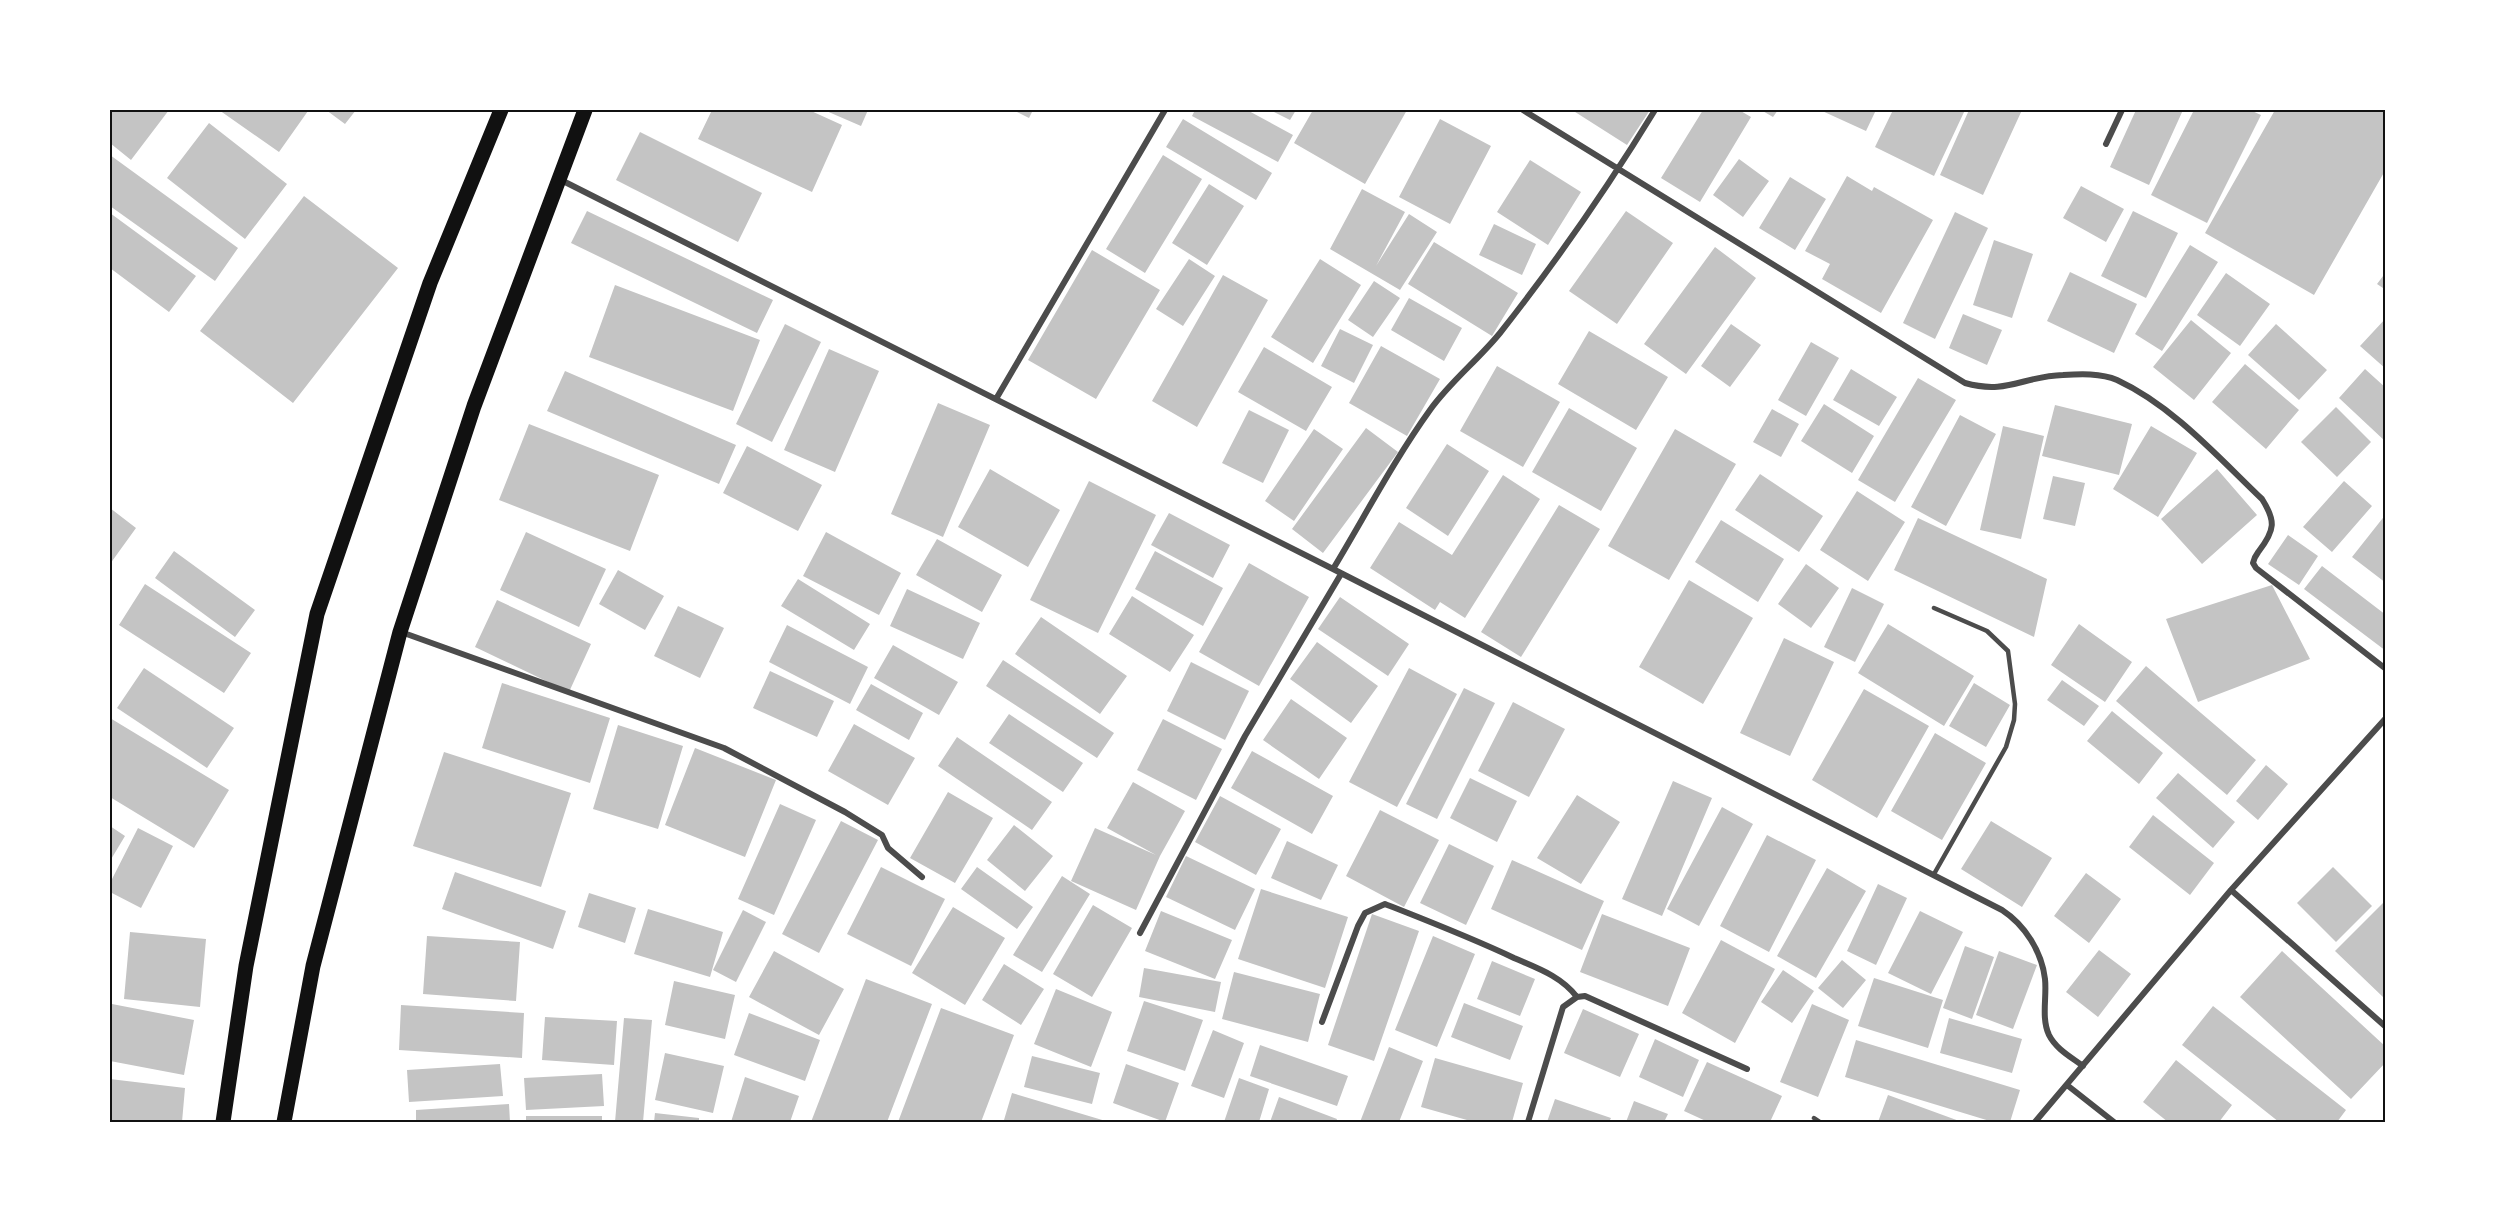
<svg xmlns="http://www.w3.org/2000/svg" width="2495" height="1232" font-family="Montserrat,sans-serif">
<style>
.building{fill:#c4c4c4}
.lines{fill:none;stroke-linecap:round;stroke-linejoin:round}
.service{stroke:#4c4c4c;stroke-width:4.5}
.minor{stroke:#4c4c4c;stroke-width:6}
.primary{stroke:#111;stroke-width:15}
.neatline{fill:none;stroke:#111;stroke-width:2}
</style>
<rect width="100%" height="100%" fill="#fff"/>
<path class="building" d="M110,110H169L131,160L110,143Z
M219,110H306L308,111L279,152Z
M326,110H356L345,124Z
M712,110H809L842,125L812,192L698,139Z
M824,110H868L861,126Z
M1013,110H1033L1029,118Z
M1195,110H1247L1293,135L1278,162L1192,116Z
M1270,110H1296L1290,120Z
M1313,110H1407L1365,184L1294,143Z
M1572,110H1650L1627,145Z
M1703,110H1739L1751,117L1700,202L1661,178Z
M1761,110H1778L1773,117Z
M1820,110H1876L1866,131Z
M1893,110H1965L1934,176L1875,147Z
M1969,110H2022L1983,195L1940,175Z
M2136,110H2183L2149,185L2110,167Z
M2194,110H2250L2261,115L2207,223L2151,195Z
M2275,110H2386V169L2314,295L2205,233Z
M1183,119L1272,173L1256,200L1166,147Z
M1440,119L1491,146L1450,224L1399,197Z
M209,123L287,184L245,239L167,178Z
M640,132L762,193L738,242L616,180Z
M110,155L238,248L215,281L110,206Z
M1163,155L1202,179L1145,273L1106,249Z
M1739,159L1769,181L1743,217L1713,195Z
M1530,160L1581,192L1548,245L1497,212Z
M1847,176L1872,191L1874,187L1933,220L1881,313L1822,279L1830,264L1805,251Z
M1790,177L1826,199L1795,250L1759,228Z
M1209,184L1244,206L1207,265L1172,243Z
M2081,186L2124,209L2106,242L2063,218Z
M1362,189L1405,212L1376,266L1409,214L1437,232L1400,290L1330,249Z
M304,196L398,268L293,403L200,331Z
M587,211L773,300L757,333L571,243Z
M1626,211L1673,243L1617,324L1569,291Z
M2133,211L2178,233L2146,298L2101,276Z
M1955,212L1988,228L1935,339L1903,323Z
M110,213L196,276L169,312L110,268Z
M1494,224L1536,244L1522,275L1479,255Z
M1994,240L2033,254L2012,318L1973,305Z
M1434,242L1518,293L1492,336L1408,284Z
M2190,245L2218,262L2162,351L2135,334Z
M1715,247L1756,278L1686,374L1644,344Z
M1092,250L1160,290L1096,399L1028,360Z
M1189,259L1215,276L1183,326L1156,309Z
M1320,259L1361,285L1313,363L1271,337Z
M2070,272L2137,304L2114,353L2047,321Z
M2386,272V290L2377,284Z
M2226,273L2270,304L2240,346L2197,315Z
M1223,275L1268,300L1197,427L1152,401Z
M1374,281L1400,298L1373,337L1348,320Z
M615,285L760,340L733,411L589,357Z
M1409,298L1462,328L1444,361L1391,330Z
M1963,314L2002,330L1987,365L1949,348Z
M2386,318V369L2360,346Z
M2191,320L2231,353L2194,400L2153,367Z
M785,324L821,342L772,442L736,424Z
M1731,324L1761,345L1730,387L1701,366Z
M2276,324L2327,370L2299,400L2248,355Z
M1340,329L1373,345L1354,383L1321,366Z
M1589,331L1668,377L1636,430L1558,384Z
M1811,342L1839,358L1806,416L1778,400Z
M1381,346L1440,379L1407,436L1349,403Z
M1264,347L1332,387L1306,431L1238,392Z
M829,349L879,371L835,472L784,450Z
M2245,364L2299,410L2266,449L2212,402Z
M1497,366L1560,402L1523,467L1460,431Z
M1851,369L1897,397L1879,426L1833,400Z
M2365,369L2386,388V442L2339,398Z
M565,371L736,445L719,484L547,411Z
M1918,378L1956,400L1895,502L1858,480Z
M938,403L990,425L943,537L891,514Z
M1824,404L1874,436L1852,473L1801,441Z
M2055,405L2132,424L2119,475L2042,456Z
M2336,407L2371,442L2337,477L2301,442Z
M1569,408L1637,448L1601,511L1532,472Z
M1772,409L1799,424L1781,457L1753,442Z
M1249,410L1289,430L1263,483L1222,463Z
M1960,415L1996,434L1946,526L1911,507Z
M529,424L659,475L630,551L499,500Z
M2003,426L2044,436L2021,539L1980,530Z
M2151,426L2197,453L2158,517L2113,489Z
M1366,428L1398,452L1323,553L1292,529Z
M1314,429L1343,449L1294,521L1265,501Z
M1675,429L1736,464L1669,580L1608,546Z
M1447,444L1489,471L1448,536L1406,508Z
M747,446L822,485L798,531L723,493Z
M990,469L1060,510L1028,567L958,527Z
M2217,469L2257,515L2202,564L2161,519Z
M1760,474L1823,516L1799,552L1735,510Z
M1503,475L1540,499L1465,618L1440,602L1435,610L1370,568L1399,522L1452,555Z
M2053,476L2085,483L2075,526L2043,519Z
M1089,481L1156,515L1098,633L1030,600Z
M2344,481L2372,506L2332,552L2303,527Z
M1857,491L1905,522L1868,581L1820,550Z
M1559,505L1600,529L1521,657L1481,632Z
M110,508L136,528L110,564Z
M1169,513L1230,545L1213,578L1151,545Z
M2386,514V583L2352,557Z
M1918,518L2047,579L2034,637L1894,570Z
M1721,520L1784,559L1758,602L1695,562Z
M526,532L606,569L579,627L500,590Z
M826,532L901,573L879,615L803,576Z
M2288,535L2318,556L2299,585L2268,564Z
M937,539L1002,575L982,612L916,575Z
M174,551L255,610L235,637L155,578Z
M1155,551L1223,588L1203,626L1135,589Z
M1249,563L1309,597L1259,686L1199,652Z
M1806,564L1839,588L1811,628L1778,604Z
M2322,566L2386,615V651L2304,589Z
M618,570L664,596L645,630L599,604Z
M798,579L870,624L854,650L781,606Z
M1689,580L1753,618L1703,704L1639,667Z
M145,584L251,653L224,693L119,625Z
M2272,585L2310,659L2198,702L2166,619Z
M1852,588L1884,604L1855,662L1824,647Z
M907,589L980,623L963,659L890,626Z
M1132,596L1194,635L1170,672L1109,634Z
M1340,597L1409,644L1388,676L1318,629Z
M497,600L591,644L569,692L475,647Z
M678,606L724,628L700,678L654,656Z
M1041,617L1127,676L1100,714L1015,654Z
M1888,624L1974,676L1944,726L1858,673Z
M2079,624L2132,662L2105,702L2051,665Z
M787,625L868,667L850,704L769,662Z
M1784,638L1834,662L1790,756L1740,733Z
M1317,642L1378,686L1351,723L1290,679Z
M893,645L958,682L939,715L874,678Z
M1003,660L1114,733L1097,758L986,686Z
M1191,662L1249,691L1225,740L1167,711Z
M2146,666L2256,760L2227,795L2116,701Z
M144,668L234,728L207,768L117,708Z
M1409,668L1457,694L1397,807L1349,782Z
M770,671L834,701L817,737L753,708Z
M2062,680L2099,706L2084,726L2047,700Z
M502,683L610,718L590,783L482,748Z
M1974,683L2010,705L1986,747L1949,726Z
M871,684L923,713L909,740L856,710Z
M1464,688L1495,703L1437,819L1406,804Z
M1864,689L1929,726L1877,818L1812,780Z
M1291,699L1347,738L1319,779L1263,740Z
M1513,702L1565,729L1529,797L1478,771Z
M2112,711L2163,753L2139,784L2087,741Z
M1009,714L1083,763L1063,792L989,743Z
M110,718L229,790L194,848L110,797Z
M1163,719L1222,749L1196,800L1137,770Z
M854,724L915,758L888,805L828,771Z
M618,725L683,746L658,829L593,809Z
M1935,733L1986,763L1942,840L1891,811Z
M957,737L1052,802L1032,830L938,766Z
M695,748L776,780L745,857L665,825Z
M1252,751L1333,796L1312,834L1231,788Z
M444,752L571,793L541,887L413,846Z
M2266,765L2288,784L2258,820L2236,801Z
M2178,773L2235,822L2213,848L2156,798Z
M1470,778L1517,801L1497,842L1450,818Z
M1673,781L1712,798L1662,916L1622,899Z
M1133,782L1185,811L1160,856L1136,910L1071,881L1095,828L1156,855L1107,828Z
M948,792L993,818L955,883L910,858Z
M1577,795L1620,822L1581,884L1537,858Z
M1220,796L1281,829L1256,875L1195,842Z
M780,804L816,820L774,915L738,899Z
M1722,807L1753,824L1699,926L1667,909Z
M1380,810L1439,840L1404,907L1346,876Z
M2153,815L2214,863L2190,895L2129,847Z
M841,821L878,840L819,953L782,934Z
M1991,821L2052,858L2022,907L1961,869Z
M1014,825L1053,856L1025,891L987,860Z
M110,826L125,836L110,861Z
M138,828L173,846L141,908L110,892V883Z
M1767,835L1816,860L1769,952L1720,926Z
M1287,841L1338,865L1321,900L1271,878Z
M1449,844L1494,866L1466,925L1420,903Z
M1186,856L1255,889L1235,930L1166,897Z
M1512,860L1604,901L1582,950L1491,909Z
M881,867L945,899L911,966L847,934Z
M977,867L1033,907L1017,929L961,889Z
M2333,867L2372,906L2336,942L2297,903Z
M1827,868L1866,891L1816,978L1777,956Z
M455,872L566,911L553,949L442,909Z
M2086,873L2121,899L2089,943L2054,916Z
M1062,876L1090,894L1042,972L1013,955Z
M1878,884L1907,898L1876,965L1847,951Z
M1261,889L1348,917L1325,988L1238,959Z
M589,893L636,908L625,943L578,927Z
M2386,900V994L2383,997L2335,951Z
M1093,905L1132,928L1092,997L1053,974Z
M953,907L1005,938L965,1005L912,973Z
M648,909L723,932L710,977L634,954Z
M743,910L766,922L736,982L713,970Z
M1161,911L1232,940L1215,979L1145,951Z
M1920,911L1963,932L1931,994L1888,973Z
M1372,914L1419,931L1374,1061L1328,1045Z
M1602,914L1690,948L1668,1006L1580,972Z
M130,932L206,939L200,1007L124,999Z
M427,936L520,942L516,1001L423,994Z
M1433,936L1475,954L1437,1047L1395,1030Z
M1721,940L1775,969L1735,1043L1682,1013Z
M1965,946L1994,957L1972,1019L1943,1008Z
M2099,950L2131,974L2098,1017L2066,992Z
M774,951L844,989L819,1035L749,997Z
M1999,951L2037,965L2013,1029L1976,1015Z
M2282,951L2386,1047V1062L2351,1099L2240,997Z
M1842,960L1866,980L1843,1008L1818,988Z
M1492,961L1535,979L1520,1016L1477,999Z
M1004,964L1044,989L1021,1025L982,1000Z
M1144,968L1221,982L1215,1012L1139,997Z
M1783,970L1814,991L1792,1023L1761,1002Z
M1234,972L1320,994L1308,1042L1222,1019Z
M1874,978L1943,1000L1928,1048L1858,1026Z
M866,979L932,1004L887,1122H811Z
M674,981L735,995L725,1039L665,1025Z
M1056,989L1112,1012L1091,1067L1034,1044Z
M1144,1001L1203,1020L1185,1071L1127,1051Z
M1464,1003L1523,1026L1510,1060L1451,1037Z
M112,1004L194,1020L184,1075L110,1061V1016Z
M1812,1004L1849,1020L1818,1097L1780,1082Z
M401,1005L524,1013L522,1058L399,1050Z
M2213,1006L2346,1110L2337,1122H2279L2182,1045Z
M941,1008L1014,1035L981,1122H898Z
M1583,1009L1639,1034L1620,1077L1564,1053Z
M749,1013L820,1040L805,1081L734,1055Z
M545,1017L617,1021L614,1065L542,1060Z
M624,1018L652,1020L643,1122H615Z
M1949,1018L2022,1039L2012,1073L1940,1053Z
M1213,1030L1244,1043L1224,1098L1191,1086Z
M1655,1039L1699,1060L1683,1097L1639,1077Z
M1856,1040L2020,1090L2010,1122H1993L1845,1077Z
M1260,1045L1348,1076L1337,1106L1250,1076Z
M1389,1047L1423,1061L1399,1122H1360Z
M665,1053L724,1066L713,1113L655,1100Z
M1032,1056L1100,1073L1092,1104L1024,1087Z
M1435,1058L1523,1083L1512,1122H1474L1421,1107Z
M2176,1060L2232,1105L2219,1122H2168L2143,1102Z
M1707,1062L1782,1096L1770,1122H1708L1684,1111Z
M500,1064L503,1096L409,1102L407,1070Z
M1126,1064L1179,1083L1165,1122L1113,1103Z
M602,1074L604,1106L526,1110L524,1078Z
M745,1077L799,1096L790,1122H731Z
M1239,1078L1269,1089L1259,1122H1224Z
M110,1079L185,1088L182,1122H110Z
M1012,1093L1109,1122H1013L1004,1120Z
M1888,1095L1962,1122H1878Z
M1279,1097L1337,1119L1336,1122H1270Z
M1555,1099L1611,1118L1609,1122H1547Z
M1634,1101L1668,1114L1664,1122H1626Z
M509,1104L510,1122H416V1110Z
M655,1113L699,1118V1122H654Z
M526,1116H602V1122H526Z"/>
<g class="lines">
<path class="service" d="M1934,874L2006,747L2014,720L2015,704L2008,651L1987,631L1934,608
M1814,1118L1820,1122"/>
<path class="minor" d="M1523,110L1965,383C2007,395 2023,376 2063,375C2080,374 2101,373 2117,380C2173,406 2218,457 2262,499C2276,521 2275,530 2259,551C2256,555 2254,557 2253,563L2256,568L2386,669
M2106,144L2122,110
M561,180L1333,569L2002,910C2025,925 2042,952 2045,979C2047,997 2041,1018 2049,1035C2056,1049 2071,1057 2083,1066
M996,399L1165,110
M1333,569C1365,516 1394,460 1430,410C1450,382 1478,360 1500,333C1556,262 1608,187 1655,110
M401,632L724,748L845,812L882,835L888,848L922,877
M2231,890L2386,1027
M1140,933L1245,736L1341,574
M1322,1022L1358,926L1365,913L1385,904C1428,921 1472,938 1514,958C1537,968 1561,976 1577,997
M2067,1085L2114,1122
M1528,1122L1563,1007L1577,997L1585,996L1747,1069
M2035,1122L2231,890L2386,718"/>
<path class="primary" d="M223,1122L246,966L317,614L430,283L501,110
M284,1122L313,966L400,632L474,406L585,110"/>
</g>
<rect width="2495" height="1232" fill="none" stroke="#ffffff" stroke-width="222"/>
<rect x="111" y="111" width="2273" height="1010" class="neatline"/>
</svg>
